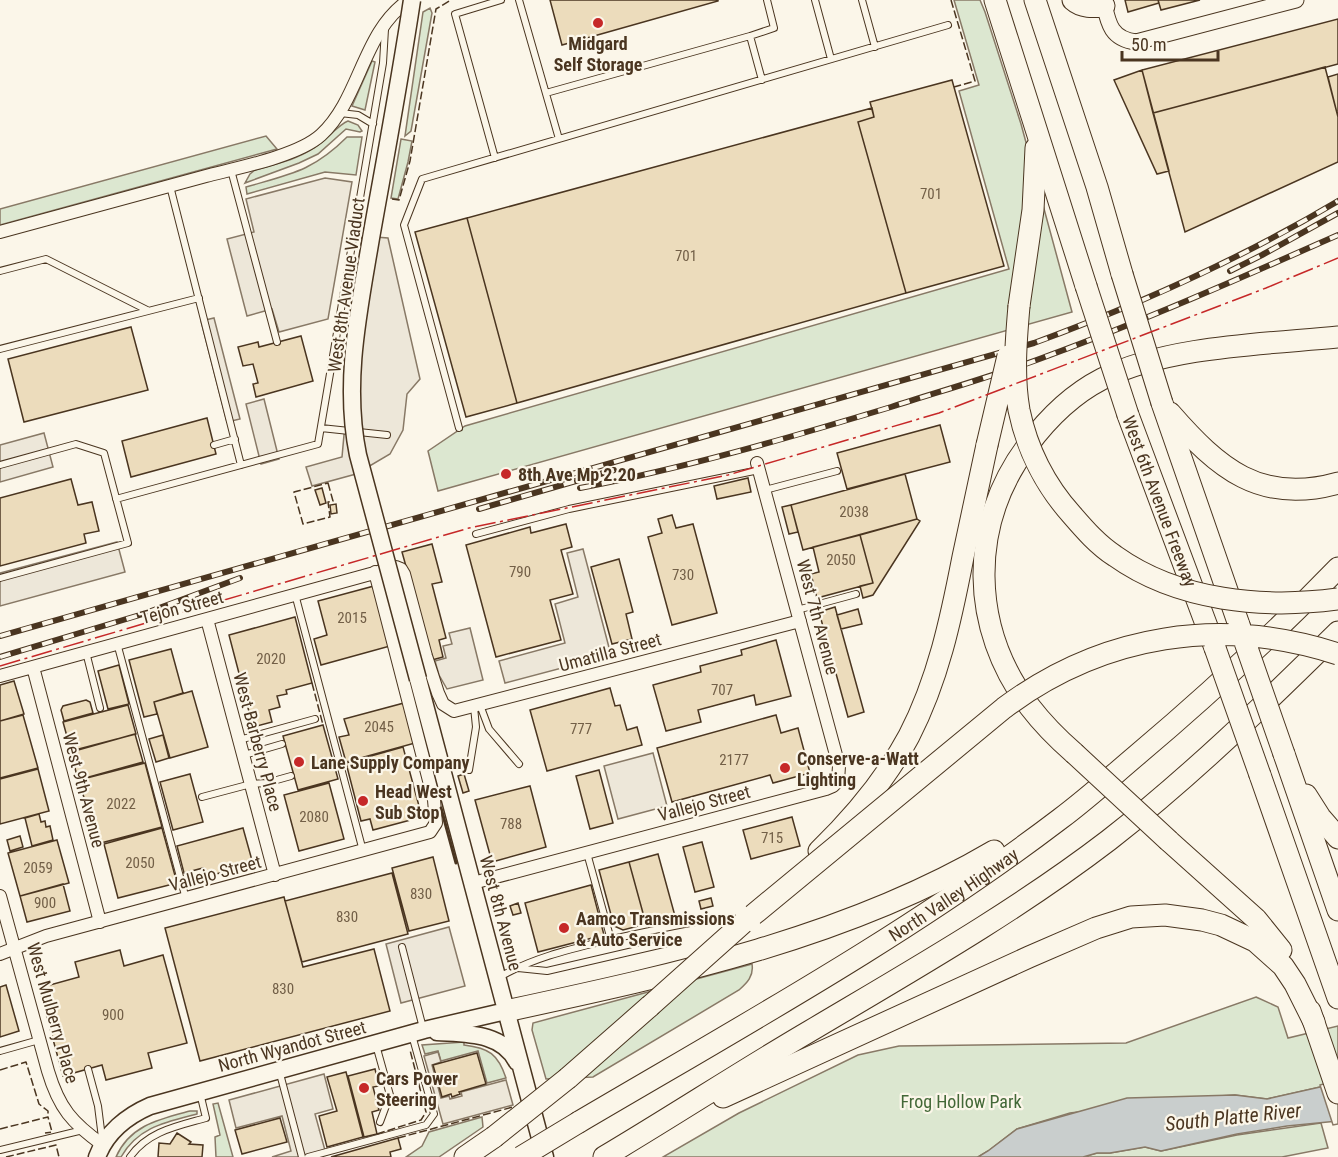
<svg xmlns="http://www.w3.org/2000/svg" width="1338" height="1157" font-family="'Roboto Condensed',sans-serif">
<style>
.green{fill:#dce7d0;stroke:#887966;stroke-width:1.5}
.parking{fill:#ede7d9;stroke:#887966;stroke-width:1.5}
.water{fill:#c9cecd;stroke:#887966;stroke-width:1.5}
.pier{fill:#fbf6e9;stroke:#887966;stroke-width:1.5}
.building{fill:#ecdcbc;stroke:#4a3520;stroke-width:1.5}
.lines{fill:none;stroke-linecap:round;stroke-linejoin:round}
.service-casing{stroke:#4a3520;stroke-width:8}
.minor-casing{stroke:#4a3520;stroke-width:14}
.tertiary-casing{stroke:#4a3520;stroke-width:17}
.secondary-casing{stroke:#4a3520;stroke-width:19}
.motorway-casing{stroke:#4a3520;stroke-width:23}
.service{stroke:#fbf6e9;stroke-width:6}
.minor{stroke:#fbf6e9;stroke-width:12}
.tertiary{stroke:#fbf6e9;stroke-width:15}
.secondary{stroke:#fbf6e9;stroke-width:16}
.motorway{stroke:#fbf6e9;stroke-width:21}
.rail-casing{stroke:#4a3520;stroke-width:6}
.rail{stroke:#fbf6e9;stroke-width:4;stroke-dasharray:11;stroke-linecap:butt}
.secondary-bridge-casing{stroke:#4a3520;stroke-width:19;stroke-linecap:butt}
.motorway-bridge-casing{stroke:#4a3520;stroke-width:23;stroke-linecap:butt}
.secondary-bridge{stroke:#fbf6e9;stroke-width:16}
.motorway-bridge{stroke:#fbf6e9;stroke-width:21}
.fence{stroke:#4a3520;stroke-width:1.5;stroke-dasharray:8 3;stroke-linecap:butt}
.wall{stroke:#4a3520;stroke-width:3}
.power{stroke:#c62828;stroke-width:1.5;stroke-dasharray:21 4.5 3 4.5;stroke-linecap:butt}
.poi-dot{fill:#c62828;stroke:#fbf6e9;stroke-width:2}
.labels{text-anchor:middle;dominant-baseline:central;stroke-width:4.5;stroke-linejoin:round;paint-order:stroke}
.number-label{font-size:15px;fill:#725f47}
.poi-label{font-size:18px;font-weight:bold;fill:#4a3520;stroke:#fbf6e9;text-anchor:start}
.street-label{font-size:18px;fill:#4a3520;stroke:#fbf6e9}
.park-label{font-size:18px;fill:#436837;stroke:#fbf6e9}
.water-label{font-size:20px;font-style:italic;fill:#4a3520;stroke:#fbf6e9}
</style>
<rect width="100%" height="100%" fill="#fbf6e9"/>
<path class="green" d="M954,0H980L985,12L1021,124L1072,312L438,491L428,451L465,426L1009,269L959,91L979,85Z
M430,8L432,13L411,131L405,136L423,12Z
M372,61L375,62L365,110L352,106Z
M348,121L358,125L362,131L360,132L346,129L318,154L299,163L245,183L250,174L255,170C276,164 296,160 314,148C324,142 339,124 348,121Z
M266,136L277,149L0,225V209Z
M347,137H362L356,175L325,172L247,194L246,187C291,174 313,171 347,137Z
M401,139L412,141L408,162L398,199L391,198Z
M752,964C754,976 747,983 739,990L593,1077L546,1079L532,1030L533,1023Z
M1256,997L1278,1007L1288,1038L1338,1026V1083L1267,1099L1235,1095L1203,1097L1070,1113L1017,1129L988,1151L978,1157H663L739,1113L858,1055L899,1046L1126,1043Z
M464,1042V1045C489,1048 498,1054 506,1078L487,1083L478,1051L441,1061L438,1051L425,1054L422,1045Z
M218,1103L233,1157H216L215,1137L220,1135L213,1104Z
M190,1111H197V1114C166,1122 138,1127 121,1157H116C130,1125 160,1119 190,1111Z
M482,1117L483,1127L439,1157H406L422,1146L429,1132Z
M1321,1123L1328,1148L1282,1157H1083L1097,1153H1110L1145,1147L1161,1151L1237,1135Z"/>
<path class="parking" d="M325,178L352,182L328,319L279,332L272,309L247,316L227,239L254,232L246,199Z
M362,236L388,238L420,379L407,394L403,430L390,454L356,474L312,486L306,467L342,457Z
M214,318L240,419L227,422L201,321Z
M264,399L279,459L261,464L246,404Z
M44,433L53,467L0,482V445Z
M117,542L125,572L0,606V573Z
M583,549L611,655L505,683L499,661L565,643L555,604L578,597L567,553Z
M470,628L483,680L447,689L439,675L435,661L446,658L443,646L452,644L449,633Z
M653,753L667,806L618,819L604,766Z
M449,927L465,986L401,1003L386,944Z
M438,1052L441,1062L432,1065L441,1098L449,1096L450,1099L462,1096L461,1092L506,1080L513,1105L443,1124L424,1056Z
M324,1074L333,1109L315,1114L326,1154L314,1157H272L291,1151L282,1116L236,1128L229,1100Z"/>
<path class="water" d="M1338,1083V1121L1287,1126L1237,1134L1161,1151L1145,1147L1110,1153H1097L1083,1157H978L988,1151L1017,1129L1127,1098L1235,1095L1267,1099Z"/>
<path class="pier" d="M1338,1080V1124L1333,1125L1320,1085Z"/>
<path class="building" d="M550,0H718V1L562,45Z
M1125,0H1158L1159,3L1128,12Z
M1158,0H1200L1161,10Z
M1338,19V64L1153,113L1142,70Z
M1325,67L1338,117V162L1185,232L1153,113Z
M1142,70L1169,171L1157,174L1114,80Z
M1338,74V117L1328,77Z
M952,80L1004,266L906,293L858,122L874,117L870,102Z
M872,108L874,117L858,122L906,293L517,403L467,218Z
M467,218L517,403L466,417L415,232Z
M131,327L148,390L24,422L8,359Z
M301,336L313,381L256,397L253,384L258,383L253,364L243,366L238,347L258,342L259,347Z
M207,418L216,454L131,477L122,441Z
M940,425L950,462L847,489L837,453Z
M905,474L917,519L803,550L791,505Z
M748,478L751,492L717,499L714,486Z
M71,479L78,505L92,502L99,531L84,534L86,543L0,566V498Z
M322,488L326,503L320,505L315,490Z
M336,504L337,513L331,514L330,505Z
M791,505L798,532L789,534L782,507Z
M672,515L676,528L693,524L717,613L672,625L648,537L662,533L658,519Z
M917,519L920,521L873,595L863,598L860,586L873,583L860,535Z
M566,524L572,547L561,550L573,594L550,600L561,640L496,657L466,545L530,527L531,533Z
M860,535L873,583L817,598L811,574L819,572L813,547Z
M432,544L442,582L432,584L446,638L439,640L443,657L432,660L402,552Z
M619,559L633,612L626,614L632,639L612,644L591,567Z
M374,586L390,646L321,665L314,639L327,635L318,601Z
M835,607L864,712L848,717L819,612Z
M858,609L862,624L841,629L837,615Z
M295,617L312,683L286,690L287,694L277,696L280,707L269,710L272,722L253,727L229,635Z
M776,640L791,696L756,705L754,695L698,710L701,722L666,731L653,685L701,672L700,666L742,655L741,650Z
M171,649L183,693L154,702L157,714L144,717L129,660Z
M119,665L129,704L108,709L98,671Z
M14,681L24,714L0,721V685Z
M610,688L615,706L620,705L627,730L637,727L642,745L547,771L530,710Z
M192,691L208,747L170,758L154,702Z
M86,700L90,702L93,713L64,721L61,710L63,706Z
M404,703L415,743L346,762L339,737L349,735L344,719Z
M128,705L136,734L71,751L63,722Z
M23,715L38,768L0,778V721Z
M776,715L781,733L798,728L810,773L773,783L770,775L672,802L657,748Z
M323,725L338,779L298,790L283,736Z
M135,734L143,762L78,780L71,752Z
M163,735L169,758L156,762L149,739Z
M403,747L422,817L373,830L370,819L361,821L346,763Z
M145,763L162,827L97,844L79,780Z
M38,769L49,811L0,824V779Z
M599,770L613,823L590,829L576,776Z
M190,774L203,822L173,830L160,782Z
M464,774L469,791L463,793L458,776Z
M329,783L344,839L299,851L284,795Z
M530,786L546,847L492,862L475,800Z
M39,814L41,822L45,821L46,827L50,826L53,840L32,846L25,818Z
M792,817L800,846L751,859L743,830Z
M162,828L177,883L118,898L104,844Z
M243,828L253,864L205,877L203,868L184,873L177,846Z
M20,836L23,847L10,851L7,840Z
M57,840L69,883L20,896L8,853Z
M702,842L714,887L695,892L683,847Z
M658,854L675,916L646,924L629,862Z
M433,857L449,921L409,931L392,868Z
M629,862L646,924L623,930L614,926L599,870Z
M392,873L408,934L302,962L285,901Z
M63,884L70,911L27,922L20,896Z
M591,885L604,935L538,952L525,903Z
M284,897L303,967L374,949L390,1011L200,1061L165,928Z
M711,898L713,906L701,909L699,901Z
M518,903L521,913L513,915L510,906Z
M120,950L124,966L163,955L187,1043L148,1053L152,1068L106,1080L102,1065L63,1076L39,988L79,977L75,962Z
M6,985L19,1031L0,1037V987Z
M477,1053L486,1084L459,1092L460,1094L452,1097L451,1094L442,1097L433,1065Z
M375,1069L379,1086L373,1087L379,1110L372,1112L377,1134L364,1137L348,1076Z
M346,1072L363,1137L327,1147L319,1116L337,1111L327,1077Z
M280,1118L287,1142L242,1154L235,1130Z
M177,1133L191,1142L189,1144L203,1145L202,1157H158L159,1143L170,1144Z
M398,1138L401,1149L390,1152L391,1157H331Z"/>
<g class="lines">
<g class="service-casing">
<path id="service" d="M519,0L559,139
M815,0L831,59
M862,0L875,47
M750,36L774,28L767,0
M546,93L750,36L762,80
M340,113L358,115L373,124
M495,158L455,14L501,0
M231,170L277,342
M170,186L241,465
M0,271L46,259L147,310
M0,349L199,298
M321,428L387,435
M459,428L404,225L422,179L948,25
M214,445L235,439
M0,465L76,444L104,453L128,543L0,578
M765,490L837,471
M116,499L318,444L383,63L385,29
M476,534L569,509L759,470
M295,594L363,851
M797,610L856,594
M117,643L186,899
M86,652L100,708
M480,705L489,729L519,764
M239,740L315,719
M244,755L282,744
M469,770L476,727L474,707
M202,797L251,784L266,783L291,776
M587,853L611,940
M402,947L423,1028
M518,968L547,971L672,942
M498,978C535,956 576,948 617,938C649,931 681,924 713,919
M376,1045L390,1095L380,1122
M0,1051L39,1040
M88,1069L98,1106L102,1138
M279,1070L302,1157
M0,1150L83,1130
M130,1157C148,1131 178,1126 206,1118L200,1093
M308,1157L426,1125L434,1114L412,1035"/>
</g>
<g class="minor-casing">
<path id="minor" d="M0,232C69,213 137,195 206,176C237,168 298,156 321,135C361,98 362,32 409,0
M207,619L275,875
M33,667L100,922
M0,676L396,567L401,569L404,574L426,656L438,693L443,704L454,711L800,621
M473,883L826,789L833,786L838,781L839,766L757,463
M0,896L48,1071C59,1108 72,1123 103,1145
M0,954L46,936L430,832L436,823L434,800L375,572"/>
</g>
<g class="tertiary-casing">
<path id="tertiary" d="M1103,0C1108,22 1110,39 1136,42L1296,0"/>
</g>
<g class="secondary-casing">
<path id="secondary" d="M418,679L545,1157
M437,1032C466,1034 502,1032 517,1062
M97,1157C106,1133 127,1116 150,1106L424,1030L506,1011"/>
</g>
<g class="motorway-casing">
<g id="motorway">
<path d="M995,0L1086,286"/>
<path d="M1035,0L1097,187L1122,274"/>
<path d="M1073,0C1082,8 1093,7 1104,6"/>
<path d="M1019,306L1033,210L1036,148"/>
<path d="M1162,403L1239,625"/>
<path d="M1170,413C1218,468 1260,505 1338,483"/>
<path id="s1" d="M1128,415L1215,648"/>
<path d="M1074,753C1058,739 1043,724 1030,707C970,628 968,525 1028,445C1048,418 1071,395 1102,379C1166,346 1266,344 1338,337"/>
<path d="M1284,754L1338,910"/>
<path d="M1260,775L1338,998"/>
<path d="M1306,795L1320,817L1338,838"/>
<path d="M1169,841L1256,919L1281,950"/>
<path d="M819,851C854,817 886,779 909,736C938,680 951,619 963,557C971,519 979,482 987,445"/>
<path d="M506,1011C673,975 846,938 994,851"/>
<path d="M1310,1011L1338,1093"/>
<path d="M568,1078L650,1006"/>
<path d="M723,1097L1029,957L1096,928L1131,917L1165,915L1202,920L1221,925L1255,941L1283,966L1295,984L1314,1022"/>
<path id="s2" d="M579,1122C742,1026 909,934 1060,819C1087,799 1111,777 1137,755C1207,696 1274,634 1338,568"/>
<path d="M465,1157L494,1137"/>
<path d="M604,1157C673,1116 740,1072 810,1031C911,971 1015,912 1109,840C1190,777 1265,704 1338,632"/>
</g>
</g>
<use href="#service" class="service"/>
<use href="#minor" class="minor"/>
<use href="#tertiary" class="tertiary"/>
<use href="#secondary" class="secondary"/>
<use href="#motorway" class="motorway"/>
<g class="rail-casing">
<path id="rail" d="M1230,271L1262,255L1338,213
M580,488C686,468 788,438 891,407C944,390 998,375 1050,355C1148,319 1243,277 1338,235
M479,509L614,470
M0,636L1034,343C1140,304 1241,259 1338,201
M0,657L143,614L240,578"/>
</g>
<use href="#rail" class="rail"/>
<g class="secondary-bridge-casing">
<path id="secondary-bridge" d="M412,0C400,80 385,159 371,238C359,310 343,382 358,455L418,679"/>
</g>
<g class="motorway-bridge-casing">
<path id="motorway-bridge" d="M1122,274L1162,403
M1086,286L1128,415
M1019,306C1016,341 1013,375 1019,410C1027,449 1046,486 1072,515C1085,530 1098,545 1115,556C1178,601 1264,609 1338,599
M987,445L1008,356
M1239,625L1284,754
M1215,648L1260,775
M1074,753L1169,841
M753,915L1004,708C1103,634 1221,616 1338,654
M650,1006L743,923
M494,1137L568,1078
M521,1157L579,1122"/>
</g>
<use href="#secondary-bridge" class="secondary-bridge"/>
<use href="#motorway-bridge" class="motorway-bridge"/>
<path class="fence" d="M951,0L975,81L954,87
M392,199L399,200L410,161L436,9L451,0
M328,483L333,501L328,502L330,517L303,524L294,492Z
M312,683L323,725
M0,1070L26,1062L39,1104L48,1111V1117
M0,1129L48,1117L52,1132L45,1133
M377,1134L421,1120L426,1112L410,1050
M398,1138L513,1107
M6,1157L56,1145L59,1157"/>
<path class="wall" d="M441,808L456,863"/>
<path class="power" d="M0,666L469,528L728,475L939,413L1266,288L1338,258"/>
</g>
<g class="poi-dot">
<circle cx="598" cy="23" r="6"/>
<circle cx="506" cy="474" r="6"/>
<circle cx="299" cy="762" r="6"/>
<circle cx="785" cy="768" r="6"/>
<circle cx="363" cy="801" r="6"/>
<circle cx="564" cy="928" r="6"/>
<circle cx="364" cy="1088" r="6"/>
</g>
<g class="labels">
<g class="number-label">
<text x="931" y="194">701</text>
<text x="686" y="256">701</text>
<text x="854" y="512">2038</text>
<text x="841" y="560">2050</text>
<text x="520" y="572">790</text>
<text x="683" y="575">730</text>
<text x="352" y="618">2015</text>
<text x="271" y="659">2020</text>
<text x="722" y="690">707</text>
<text x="379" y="727">2045</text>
<text x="581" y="729">777</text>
<text x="734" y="760">2177</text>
<text x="121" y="804">2022</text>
<text x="314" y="817">2080</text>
<text x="511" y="824">788</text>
<text x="772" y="838">715</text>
<text x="140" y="863">2050</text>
<text x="38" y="868">2059</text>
<text x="421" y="894">830</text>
<text x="45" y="903">900</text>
<text x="347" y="917">830</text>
<text x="283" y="989">830</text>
<text x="113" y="1015">900</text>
</g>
<g class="poi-label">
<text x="598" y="43" text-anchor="middle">Midgard<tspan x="598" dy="21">Self Storage</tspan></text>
<text x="518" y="474">8th Ave Mp 2.20</text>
<text x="797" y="758">Conserve-a-Watt<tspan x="797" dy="21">Lighting</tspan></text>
<text x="311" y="762">Lane Supply Company</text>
<text x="375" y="791">Head West<tspan x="375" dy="21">Sub Stop</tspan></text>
<text x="576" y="918">Aamco Transmissions<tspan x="576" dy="21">&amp; Auto Service</tspan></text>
<text x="376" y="1078">Cars Power<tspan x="376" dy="21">Steering</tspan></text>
</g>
<g class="street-label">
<text transform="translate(346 285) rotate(-82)">West 8th Avenue Viaduct</text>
<text stroke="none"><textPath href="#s1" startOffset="92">West 6th Avenue Freeway</textPath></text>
<text transform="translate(182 607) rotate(-15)">Tejon Street</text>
<text transform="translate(818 617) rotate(75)">West 7th Avenue</text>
<text transform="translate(610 652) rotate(-15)">Umatilla Street</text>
<text transform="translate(258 742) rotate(75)">West Barberry Place</text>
<text transform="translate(84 790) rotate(75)">West 9th Avenue</text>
<text transform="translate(704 803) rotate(-15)">Vallejo Street</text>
<text transform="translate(215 873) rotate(-15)">Vallejo Street</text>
<text stroke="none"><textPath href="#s2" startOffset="438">North Valley Highway</textPath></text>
<text transform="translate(501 913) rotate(75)">West 8th Avenue</text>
<text transform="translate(53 1013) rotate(74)">West Mulberry Place</text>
<text transform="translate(292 1046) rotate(-15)">North Wyandot Street</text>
</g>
<g class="park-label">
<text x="961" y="1101">Frog Hollow Park</text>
</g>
<g class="water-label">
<text transform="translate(1233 1117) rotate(-6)">South Platte River</text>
</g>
</g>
<path d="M1122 51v9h96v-9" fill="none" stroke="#4a3520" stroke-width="3"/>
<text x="1131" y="51" font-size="18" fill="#4a3520" stroke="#fbf6e9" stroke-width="4.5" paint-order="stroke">50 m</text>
</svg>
